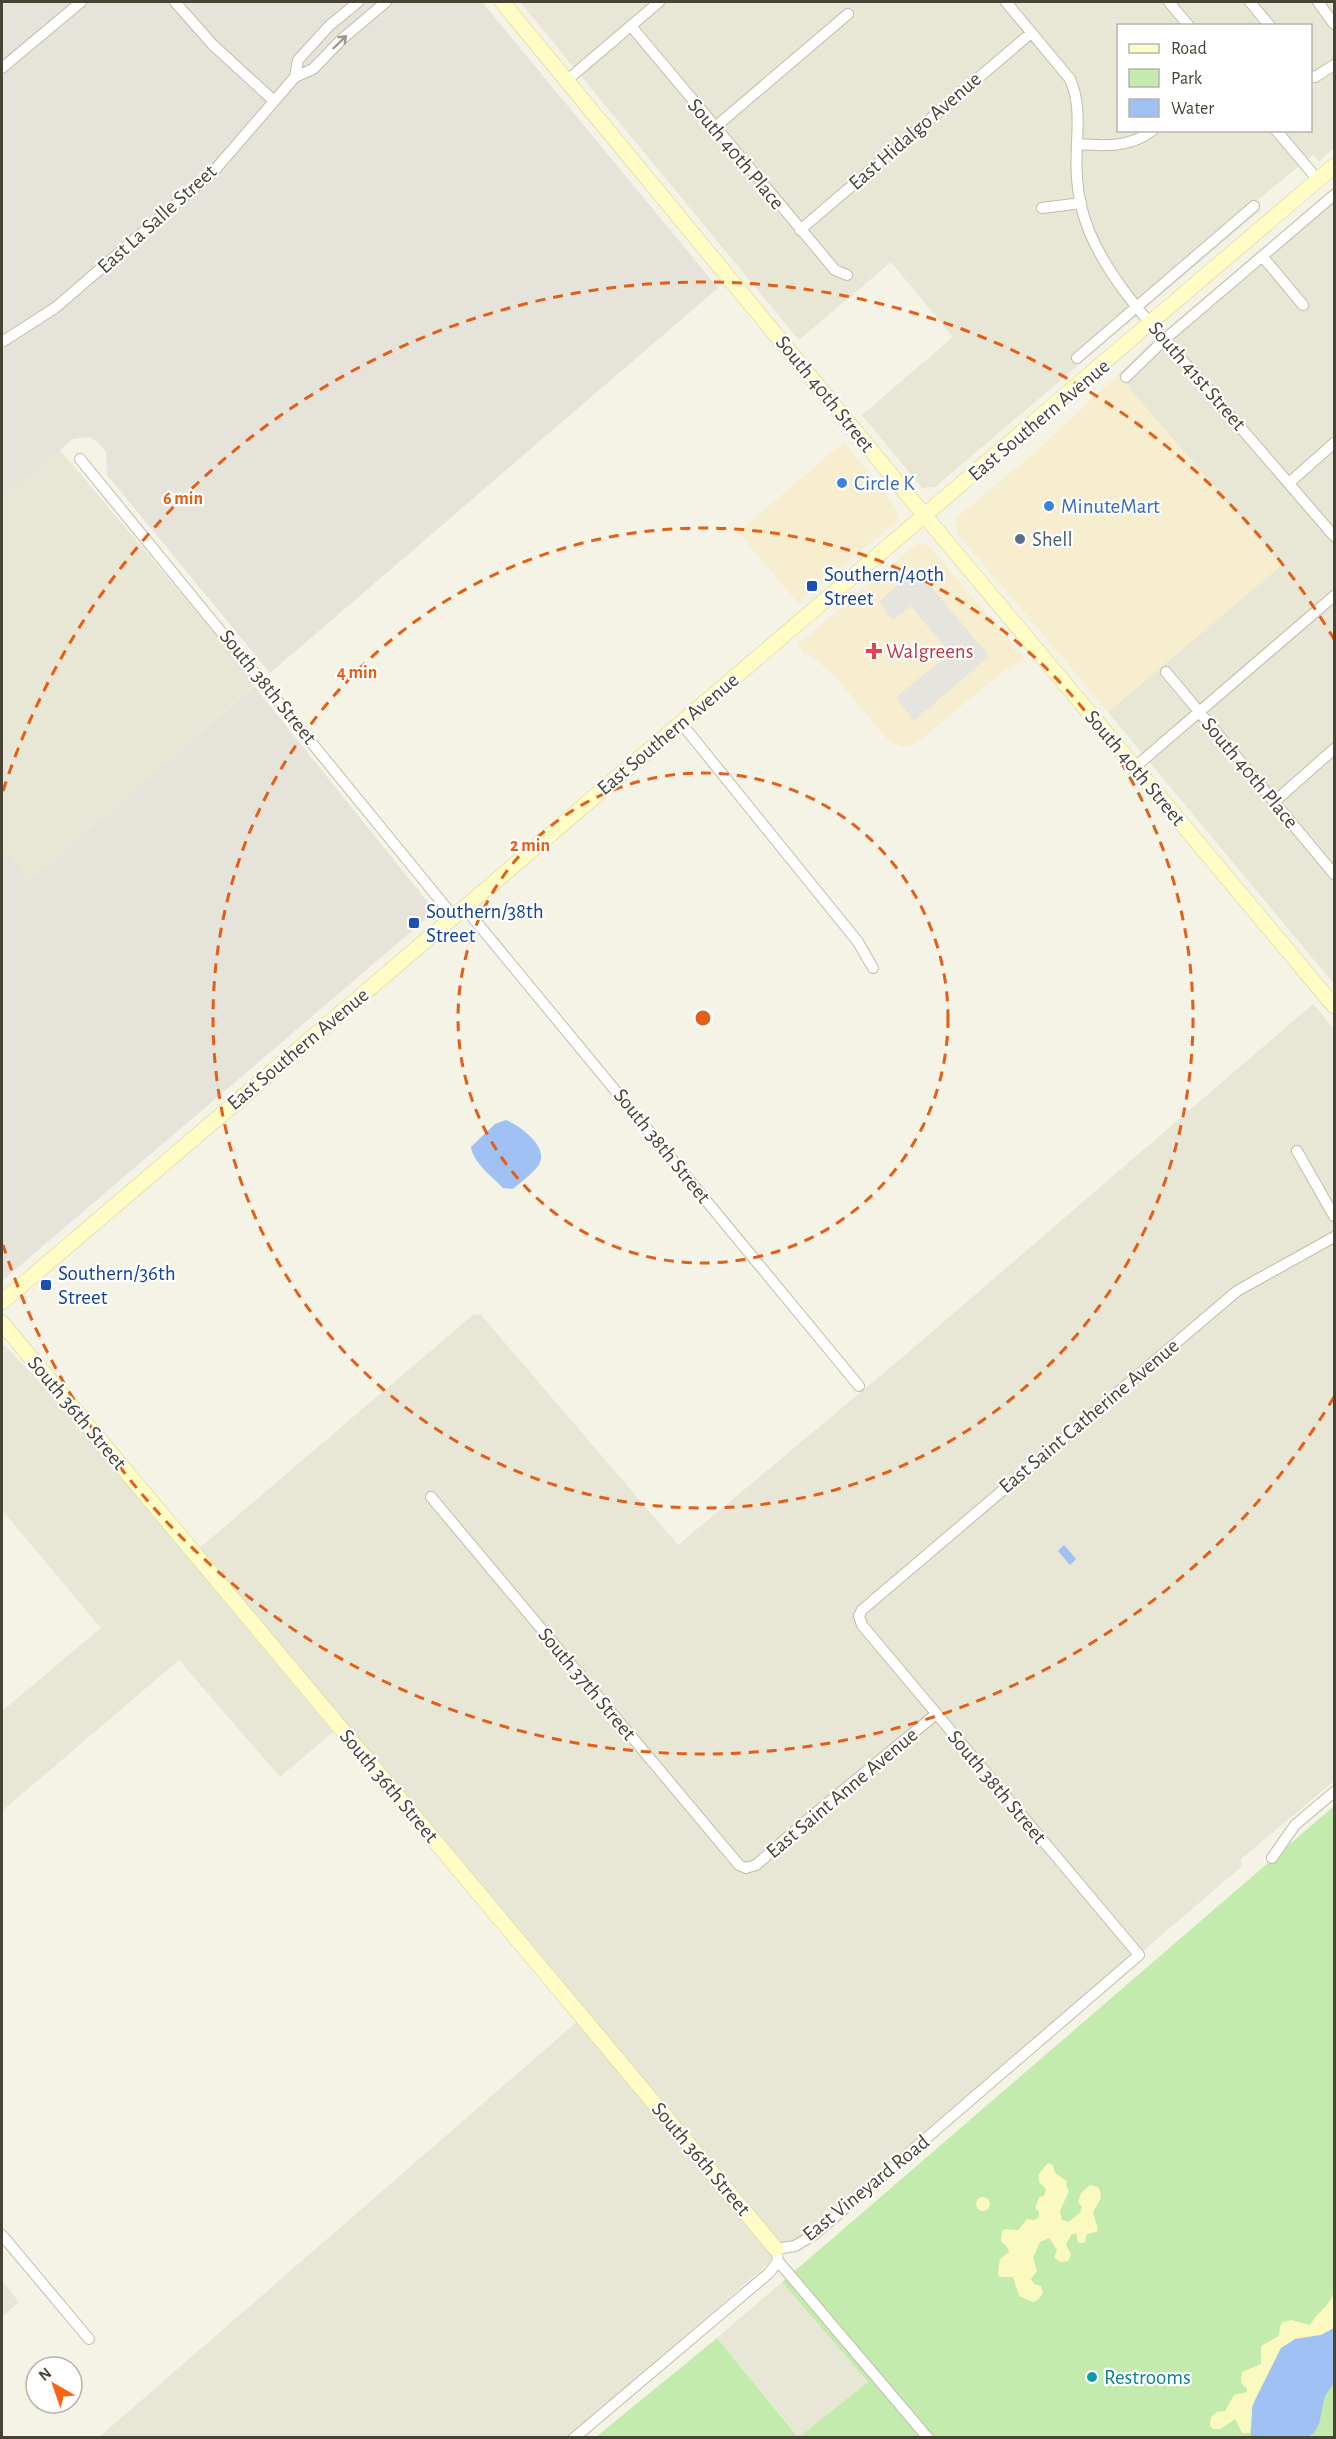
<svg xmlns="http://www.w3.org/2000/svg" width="1336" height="2439" font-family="'Alegreya Sans',sans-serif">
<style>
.residential{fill:#e8e6d4;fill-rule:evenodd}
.commercial{fill:#f7eed0}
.industrial{fill:#e6e3db}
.green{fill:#c3ebad}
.sand{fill:#faf9c0}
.parking{fill:#e5e4df}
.water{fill:#9fc1f4}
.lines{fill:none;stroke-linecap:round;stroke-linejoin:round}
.street-casing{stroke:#c0bda8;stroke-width:12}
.secondary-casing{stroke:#d7d294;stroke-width:16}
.street{stroke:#fff;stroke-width:10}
.secondary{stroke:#fffcc5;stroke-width:15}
.oneway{stroke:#9a9890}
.ring{fill:none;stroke:#e35e17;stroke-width:3;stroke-dasharray:10 8}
.shop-dot{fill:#3f7fe0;stroke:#fff;stroke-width:2}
.service-dot{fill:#5c6f8a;stroke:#fff;stroke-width:2}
.transit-dot{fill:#1a4fb4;stroke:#fff;stroke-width:2}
.health-dot{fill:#e0444e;stroke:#fff;stroke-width:2}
.culture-dot{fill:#0f9aa8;stroke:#fff;stroke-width:2}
.labels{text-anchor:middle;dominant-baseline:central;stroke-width:4.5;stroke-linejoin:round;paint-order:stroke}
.street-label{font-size:21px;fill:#474435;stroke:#fff}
.shop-label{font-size:21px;fill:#366cbe;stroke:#fff;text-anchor:start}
.service-label{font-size:21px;fill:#4e5e75;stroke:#fff;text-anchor:start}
.transit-label{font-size:21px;fill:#164399;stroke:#fff;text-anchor:start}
.health-label{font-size:21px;fill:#be3a42;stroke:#fff;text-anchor:start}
.culture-label{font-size:21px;fill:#0d838f;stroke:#fff;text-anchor:start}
.centre{fill:#e35e17;stroke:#fff;stroke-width:3}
.ring-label{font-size:18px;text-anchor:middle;font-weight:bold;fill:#e35e17;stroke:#fff;stroke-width:4.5;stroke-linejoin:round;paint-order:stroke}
</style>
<rect width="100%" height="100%" fill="#f4f3e6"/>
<path class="residential" d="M520,2H1334V148L1319,161L1313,155L1255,202L1261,210L935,487L922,488L862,415L953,337L891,262L799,340ZM1118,26H1310V130H1118Z
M1334,187V984L1108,712L1281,565L1118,375L1149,344Z
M59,449L257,683L30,880L2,846V498Z
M1313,1004L1334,1029V1781L1241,1859V1867L1144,1950L1118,1966L800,2238L793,2243L783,2245L778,2242L196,1551L474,1314L481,1315L678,1545L891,1367Z
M2,1343L49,1391L333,1732L280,1777L179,1660L3,1810L2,1808V1711L101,1628L2,1510Z
M578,2021L771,2254L772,2260L570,2437L98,2438Z
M2,2281L19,2302L2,2317Z
M782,2282L868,2382L799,2437L717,2338Z"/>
<path class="commercial" d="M1118,375L1282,565L1108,712L958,534L955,522L958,516L1034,453Z
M844,442L897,509V521L798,603L738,532Z
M921,543L929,546L1026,660L1004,671L921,739L914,744L903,747L889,741L836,678L807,652L805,654L797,645L915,545Z"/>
<path class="industrial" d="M2,2H482L718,288L270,673L107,475L106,452L98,442L89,437L73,439L2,498Z
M254,686L430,905V912L426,919L2,1281V846L30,880Z"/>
<path class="green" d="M1334,1806V2437H799L868,2382L782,2282Z
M717,2338L798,2437H596Z"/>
<path class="sand" d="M1048,2163L1053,2165L1055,2173L1067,2181L1066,2185L1069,2191L1060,2211L1062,2220L1068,2222L1080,2213L1082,2207L1078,2202L1081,2193L1090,2185L1098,2187C1105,2198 1097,2203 1093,2213L1098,2229L1096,2232L1087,2234L1085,2242L1082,2243L1078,2242L1076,2233L1071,2235L1066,2245L1071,2254L1068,2261L1061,2262L1054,2258L1057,2250L1049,2238L1040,2242L1033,2258L1037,2271L1031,2279L1034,2284L1041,2286L1043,2293L1038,2300L1033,2302L1019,2296L1013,2277H999L998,2272L1000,2259L1009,2252L1008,2248L1001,2241L1002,2231L1005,2229L1018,2230L1027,2219L1034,2220L1039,2217V2212L1035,2208L1039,2197L1044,2196L1046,2189L1039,2182L1038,2175Z
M976 2204a7 7 0 1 1 14 0a7 7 0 1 1-14 0Z
M1334,2291V2328L1321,2335L1301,2338L1281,2348L1254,2401L1250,2433H1242L1235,2419L1221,2429H1213L1210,2426L1211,2417L1217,2412L1225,2411L1234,2395L1247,2392V2389L1241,2383L1242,2372L1261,2364V2346L1279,2336L1280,2326L1283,2322L1291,2320L1310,2325C1319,2310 1330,2307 1334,2291Z"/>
<path class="parking" d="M909,574L918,584L924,578L989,656L914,721L896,697L950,653L911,606L893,620L879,602Z"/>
<path class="water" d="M506,1120C520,1126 551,1147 538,1166C532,1174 521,1182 513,1189L503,1188C493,1177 473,1163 471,1147L495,1124Z
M1064,1545L1076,1559L1070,1565L1058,1551Z
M1334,2328V2383L1325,2396L1319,2424L1314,2433L1307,2437H1251L1252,2407L1281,2348L1295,2339L1321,2335Z"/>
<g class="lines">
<g class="street-casing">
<path id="street" d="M175,2L213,45L274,101
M1006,2L1070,79C1084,111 1074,144 1077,178C1078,195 1083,216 1089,231C1110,282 1155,329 1191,370C1239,426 1287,481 1334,536
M1169,2L1189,26
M1250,2L1270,26
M1318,2L1334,24
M631,26L835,270L847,275
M2,68L81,2
M1310,76L1315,77L1334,65
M295,77L298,60L329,26L358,2
M566,81L659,2
M714,128L848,14
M1276,130L1318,180
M1077,144C1105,146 1130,148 1153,130
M1042,208L1081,203
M800,230L1031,33
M1262,256L1303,305
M2,342L55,308L213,172L295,77L313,69L342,39L386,2
M1077,358L1254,206
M1126,377L1164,340L1334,195
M80,459L453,916
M1289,483L1334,443
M1166,672L1334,874
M681,723L858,942L873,968
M1135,767L1334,596
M1274,802L1334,749
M464,907L859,1386
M1297,1151L1334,1216
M431,1497L739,1865L746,1868L756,1865L806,1821L935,1715
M1272,1858L1295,1825L1334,1792
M2,2235L89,2339
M778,2261L928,2438
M574,2438L769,2273L778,2261L776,2249L795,2246L815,2234L1139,1955L862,1625L859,1616L862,1610L1237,1291L1334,1237"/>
</g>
<g class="secondary-casing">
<path id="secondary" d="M502,2L925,516L1334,1006
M2,1302L1334,166
M2,1323L776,2249"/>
</g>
<use href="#street" class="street"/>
<use href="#secondary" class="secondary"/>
</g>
<defs><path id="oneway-shaft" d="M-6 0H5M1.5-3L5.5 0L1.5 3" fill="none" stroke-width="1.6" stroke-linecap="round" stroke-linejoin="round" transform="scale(1.5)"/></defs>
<use class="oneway" href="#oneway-shaft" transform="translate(340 42) rotate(-44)"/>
<g class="ring">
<circle cx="703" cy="1018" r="245"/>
<circle cx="703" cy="1018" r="490"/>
<path d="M1334 1397A736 736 0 0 1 3 1245M3 791A736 736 0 0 1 1334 639"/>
</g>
<g class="shop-dot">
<circle cx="842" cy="483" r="6"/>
<circle cx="1049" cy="506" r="6"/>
</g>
<circle class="service-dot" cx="1020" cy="539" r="6"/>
<g class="transit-dot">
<rect x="806" y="580" width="12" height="12" rx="3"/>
<rect x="408" y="917" width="12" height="12" rx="3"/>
<rect x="40" y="1279" width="12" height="12" rx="3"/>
</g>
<path class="health-dot" d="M871 642h6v6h6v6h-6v6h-6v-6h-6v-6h6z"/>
<circle class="culture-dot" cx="1092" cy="2377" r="6"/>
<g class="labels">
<g class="street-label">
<text transform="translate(915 131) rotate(-41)">East Hidalgo Avenue</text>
<text transform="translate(736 154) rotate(50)">South 40th Place</text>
<text transform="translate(157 219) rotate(-42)">East La Salle Street</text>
<text transform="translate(1197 376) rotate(49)">South 41st Street</text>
<text transform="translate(825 394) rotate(51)">South 40th Street</text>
<text transform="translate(1039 420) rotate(-40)">East Southern Avenue</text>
<text transform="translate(268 687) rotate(51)">South 38th Street</text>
<text transform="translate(668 734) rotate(-40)">East Southern Avenue</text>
<text transform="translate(1135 768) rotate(50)">South 40th Street</text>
<text transform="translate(1250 773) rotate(50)">South 40th Place</text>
<text transform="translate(298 1049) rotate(-40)">East Southern Avenue</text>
<text transform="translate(662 1146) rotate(51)">South 38th Street</text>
<text transform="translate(77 1413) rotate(50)">South 36th Street</text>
<text transform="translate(1089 1416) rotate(-40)">East Saint Catherine Avenue</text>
<text transform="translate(587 1684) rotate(50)">South 37th Street</text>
<text transform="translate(389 1786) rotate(50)">South 36th Street</text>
<text transform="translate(997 1787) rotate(50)">South 38th Street</text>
<text transform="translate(842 1793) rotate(-40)">East Saint Anne Avenue</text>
<text transform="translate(701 2159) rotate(50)">South 36th Street</text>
<text transform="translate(866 2188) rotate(-39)">East Vineyard Road</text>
</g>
<g class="shop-label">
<text x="854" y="483">Circle K</text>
<text x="1061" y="506">MinuteMart</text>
</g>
<g class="service-label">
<text x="1032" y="539">Shell</text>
</g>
<g class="transit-label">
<text x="824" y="574">Southern/40th<tspan x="824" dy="24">Street</tspan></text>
<text x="426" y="911">Southern/38th<tspan x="426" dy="24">Street</tspan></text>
<text x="58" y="1273">Southern/36th<tspan x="58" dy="24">Street</tspan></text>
</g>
<g class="health-label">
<text x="886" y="651">Walgreens</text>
</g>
<g class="culture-label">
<text x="1104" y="2377">Restrooms</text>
</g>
</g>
<circle cx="703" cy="1018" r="9" class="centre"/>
<g class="ring-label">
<text x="183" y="504">6 min</text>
<text x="357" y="678">4 min</text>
<text x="530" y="851">2 min</text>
</g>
<rect width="1336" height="2439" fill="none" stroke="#474435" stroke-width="6"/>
<rect x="1117" y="24" width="195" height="108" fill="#ffffff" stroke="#b5b4ae" stroke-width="1.5"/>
<rect x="1129" y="44" width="30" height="9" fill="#fffcc5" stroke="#b5b4ae" stroke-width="1.5"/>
<text x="1171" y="54" font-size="18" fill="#474435">Road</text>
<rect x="1129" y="69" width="30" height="18" fill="#c3ebad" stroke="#b5b4ae" stroke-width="1.5"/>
<text x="1171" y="84" font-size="18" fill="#474435">Park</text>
<rect x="1129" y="99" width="30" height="18" fill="#9fc1f4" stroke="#b5b4ae" stroke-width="1.5"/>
<text x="1171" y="114" font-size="18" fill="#474435">Water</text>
<g transform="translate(54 2385) rotate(320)"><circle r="28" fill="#ffffff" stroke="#b5b4ae" stroke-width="1.5"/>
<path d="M0-4.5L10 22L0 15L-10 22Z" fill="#ff6312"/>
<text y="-9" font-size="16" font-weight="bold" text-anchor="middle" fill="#474435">N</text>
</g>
</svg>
